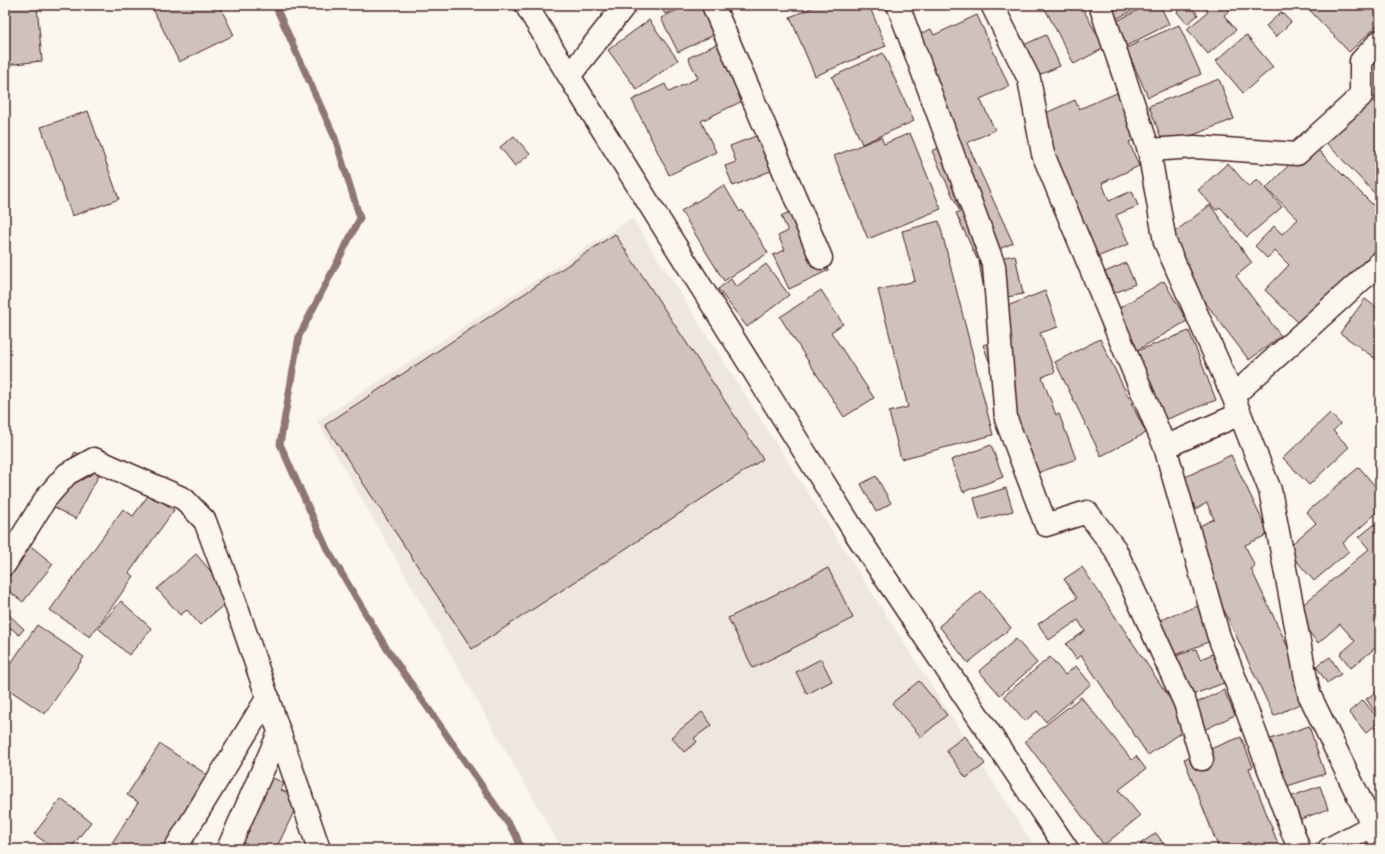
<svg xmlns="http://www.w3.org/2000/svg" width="1385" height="854" font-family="'Playpen Sans',sans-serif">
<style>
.built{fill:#eee7de}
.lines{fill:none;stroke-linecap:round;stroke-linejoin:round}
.stream{stroke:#907477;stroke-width:7}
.building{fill:#cfc2bc;stroke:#4a1f2b}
.minor-casing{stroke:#4a1f2b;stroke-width:25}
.minor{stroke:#fbf7ec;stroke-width:22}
</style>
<rect width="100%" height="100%" fill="#fbf7ec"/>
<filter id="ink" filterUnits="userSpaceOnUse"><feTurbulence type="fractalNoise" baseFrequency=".025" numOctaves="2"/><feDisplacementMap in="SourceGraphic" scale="8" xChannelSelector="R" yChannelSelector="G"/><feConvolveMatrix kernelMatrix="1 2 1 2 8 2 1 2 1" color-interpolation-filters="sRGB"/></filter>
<g filter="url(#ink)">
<path class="built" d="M632,218L1036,849H562L317,421Z"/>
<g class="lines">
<path class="stream" d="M275,5L335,138L360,218L299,336L280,444L327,549L387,649L516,835L521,849"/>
</g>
<path class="building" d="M5,5H37L42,61L5,65Z
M151,5H219L234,35L179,62Z
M660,5H683L665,14Z
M687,5H714L726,29L678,52L661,18Z
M818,5H869L886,46L815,76L790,17Z
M1043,5H1081L1104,48L1074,64Z
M1109,5H1143L1116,19Z
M1148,5H1160L1169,24L1126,46L1113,23Z
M1186,5H1190L1198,15L1187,24L1177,12Z
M1202,5H1236L1224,15L1236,30L1208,54L1187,29L1208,12Z
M1305,5H1380V23L1349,52Z
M1281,12L1291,22L1276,37L1266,26Z
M977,15L1009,86L980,99L995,130L967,143L1013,243L977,259L956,213L960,212L932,151L947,144L900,43L931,29L934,35Z
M649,20L678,60L637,90L608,50Z
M1179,25L1201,74L1148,97L1126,48Z
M1046,35L1060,66L1032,78L1019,47Z
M1246,35L1273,67L1243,93L1216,61Z
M727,39L755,95L701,121L716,152L669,175L632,100L665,84L669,92L698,78L688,58Z
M883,53L914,121L862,144L832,77Z
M1219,79L1234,119L1193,135L1197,145L1168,156L1149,106Z
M1363,85L1380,103V199L1315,131Z
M1117,93L1137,139L1129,142L1139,166L1102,183L1109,201L1132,191L1138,206L1116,215L1129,244L1097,257L1037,117L1075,100L1079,109Z
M88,111L119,199L72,216L41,127Z
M769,131L783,166L733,186L725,166L736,162L730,146Z
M910,133L941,209L868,239L834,156L881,137L884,144Z
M514,136L530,154L515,166L500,147Z
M1311,143L1380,212V245L1349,277L1306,330L1265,290L1289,265L1275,251L1267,258L1255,246L1274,226L1282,234L1298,219L1266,188Z
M1228,163L1249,187L1257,179L1282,207L1247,237L1220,207L1216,210L1198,190Z
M724,185L740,212L742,210L768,253L724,281L681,211Z
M1210,205L1252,263L1236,276L1281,336L1249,360L1160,243Z
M799,207L829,270L789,289L773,255L785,250L778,236L788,231L781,216Z
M939,221L993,435L901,459L889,412L908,407L878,290L915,281L902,231Z
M615,234L763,459L472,649L325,425Z
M1015,255L1023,294L986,301L979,262Z
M1126,263L1135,284L1115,293L1105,272Z
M766,264L789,295L747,327L718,289L731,279L736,287Z
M1164,281L1187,321L1134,352L1111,313Z
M821,290L843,324L831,332L874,398L844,417L780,317Z
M1045,291L1058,327L1040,333L1055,372L1042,377L1056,415L1059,414L1076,459L1032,475L983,345L1002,338L992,312Z
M1365,299L1380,310V362L1340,333Z
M1189,331L1216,400L1165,420L1137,351Z
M1100,339L1146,433L1101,456L1055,362Z
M1330,413L1340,424L1333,431L1349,447L1309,485L1283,458Z
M991,445L1003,477L963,492L951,460Z
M75,452L103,467L76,519L47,504Z
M1231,455L1269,534L1245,545L1255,567L1251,569L1312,698L1274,716L1187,532L1214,519L1207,503L1194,510L1179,480Z
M1359,467L1380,492V510L1343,543L1349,551L1314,581L1286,549L1316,523L1307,512Z
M876,476L891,503L876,512L861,484Z
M1006,488L1013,511L980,520L974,498Z
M150,493L174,510L129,573L134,576L90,637L50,610L123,509L133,516Z
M1380,520V644L1351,668L1340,654L1355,641L1340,624L1318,643L1293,613L1369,549L1359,537Z
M27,543L53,564L23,602L5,588V571Z
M196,554L233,597L200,625L187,610L180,615L157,589Z
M1082,567L1189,727L1148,755L1081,655L1076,659L1066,644L1085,631L1078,620L1049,640L1038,624L1077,598L1064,579Z
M828,568L853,618L753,668L728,618Z
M981,591L1011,628L968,663L939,626Z
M121,601L152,629L129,655L98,628Z
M1198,606L1211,641L1175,655L1170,643L1161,646L1152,623Z
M6,612L24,629L19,635L11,628L5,634Z
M37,625L84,657L45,714L5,687V672Z
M1016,639L1037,663L1000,695L979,671Z
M1196,649L1200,659L1213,654L1224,683L1181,699L1167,659Z
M1050,657L1065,675L1076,666L1091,684L1046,722L1037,711L1025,721L1004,696Z
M1330,657L1341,674L1327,683L1316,666Z
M821,659L832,681L807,694L796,672Z
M919,681L947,715L921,737L892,703Z
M1380,689V710L1376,713L1366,699Z
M1224,690L1235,715L1191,736L1179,711Z
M1081,697L1132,760L1136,756L1146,769L1119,790L1140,816L1104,845L1025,741Z
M1363,700L1380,721L1366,733L1349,712Z
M702,712L712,725L694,738L697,742L684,752L671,737Z
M1380,725V738L1374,728Z
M1309,726L1325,774L1281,788L1265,741Z
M965,736L985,764L966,778L946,750Z
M1241,737L1253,767L1249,768L1280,849H1252L1249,842L1231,849H1219L1184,759Z
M160,744L209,776L162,849H108L138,802L127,795Z
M1380,754V766L1375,757Z
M262,773L284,783L281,790L300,799L276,849H253L231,839Z
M1320,786L1328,809L1296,821L1287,798Z
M61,799L91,822L70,849H54L34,834Z
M1156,833L1167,849H1144L1140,844Z"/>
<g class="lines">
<g class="minor-casing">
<path id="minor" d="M526,5L569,76
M625,5L569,76L856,534L1067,849
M713,5L821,258
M898,5L994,266L1006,419L1046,525L1087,512L1115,549L1185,703L1202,759
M992,5L1029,79L1043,154L1165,447L1218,634L1299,849
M1100,5L1149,150L1165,242L1233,396L1270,490L1309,694L1380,841
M1149,150L1195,147L1297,154L1361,96V61L1380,41
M1233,396L1380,263
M1165,447L1240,414
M5,564L46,498L67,474L94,459L184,499L205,521L234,599L319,849
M175,849L268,697
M228,849L279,733
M1329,849L1372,826"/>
</g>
<use href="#minor" class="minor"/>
</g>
</g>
<rect width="1385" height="854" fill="none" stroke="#fbf7ec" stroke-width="20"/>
<rect x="10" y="10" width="1365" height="834" fill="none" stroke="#4a1f2b" stroke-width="1.5" filter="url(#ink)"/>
</svg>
